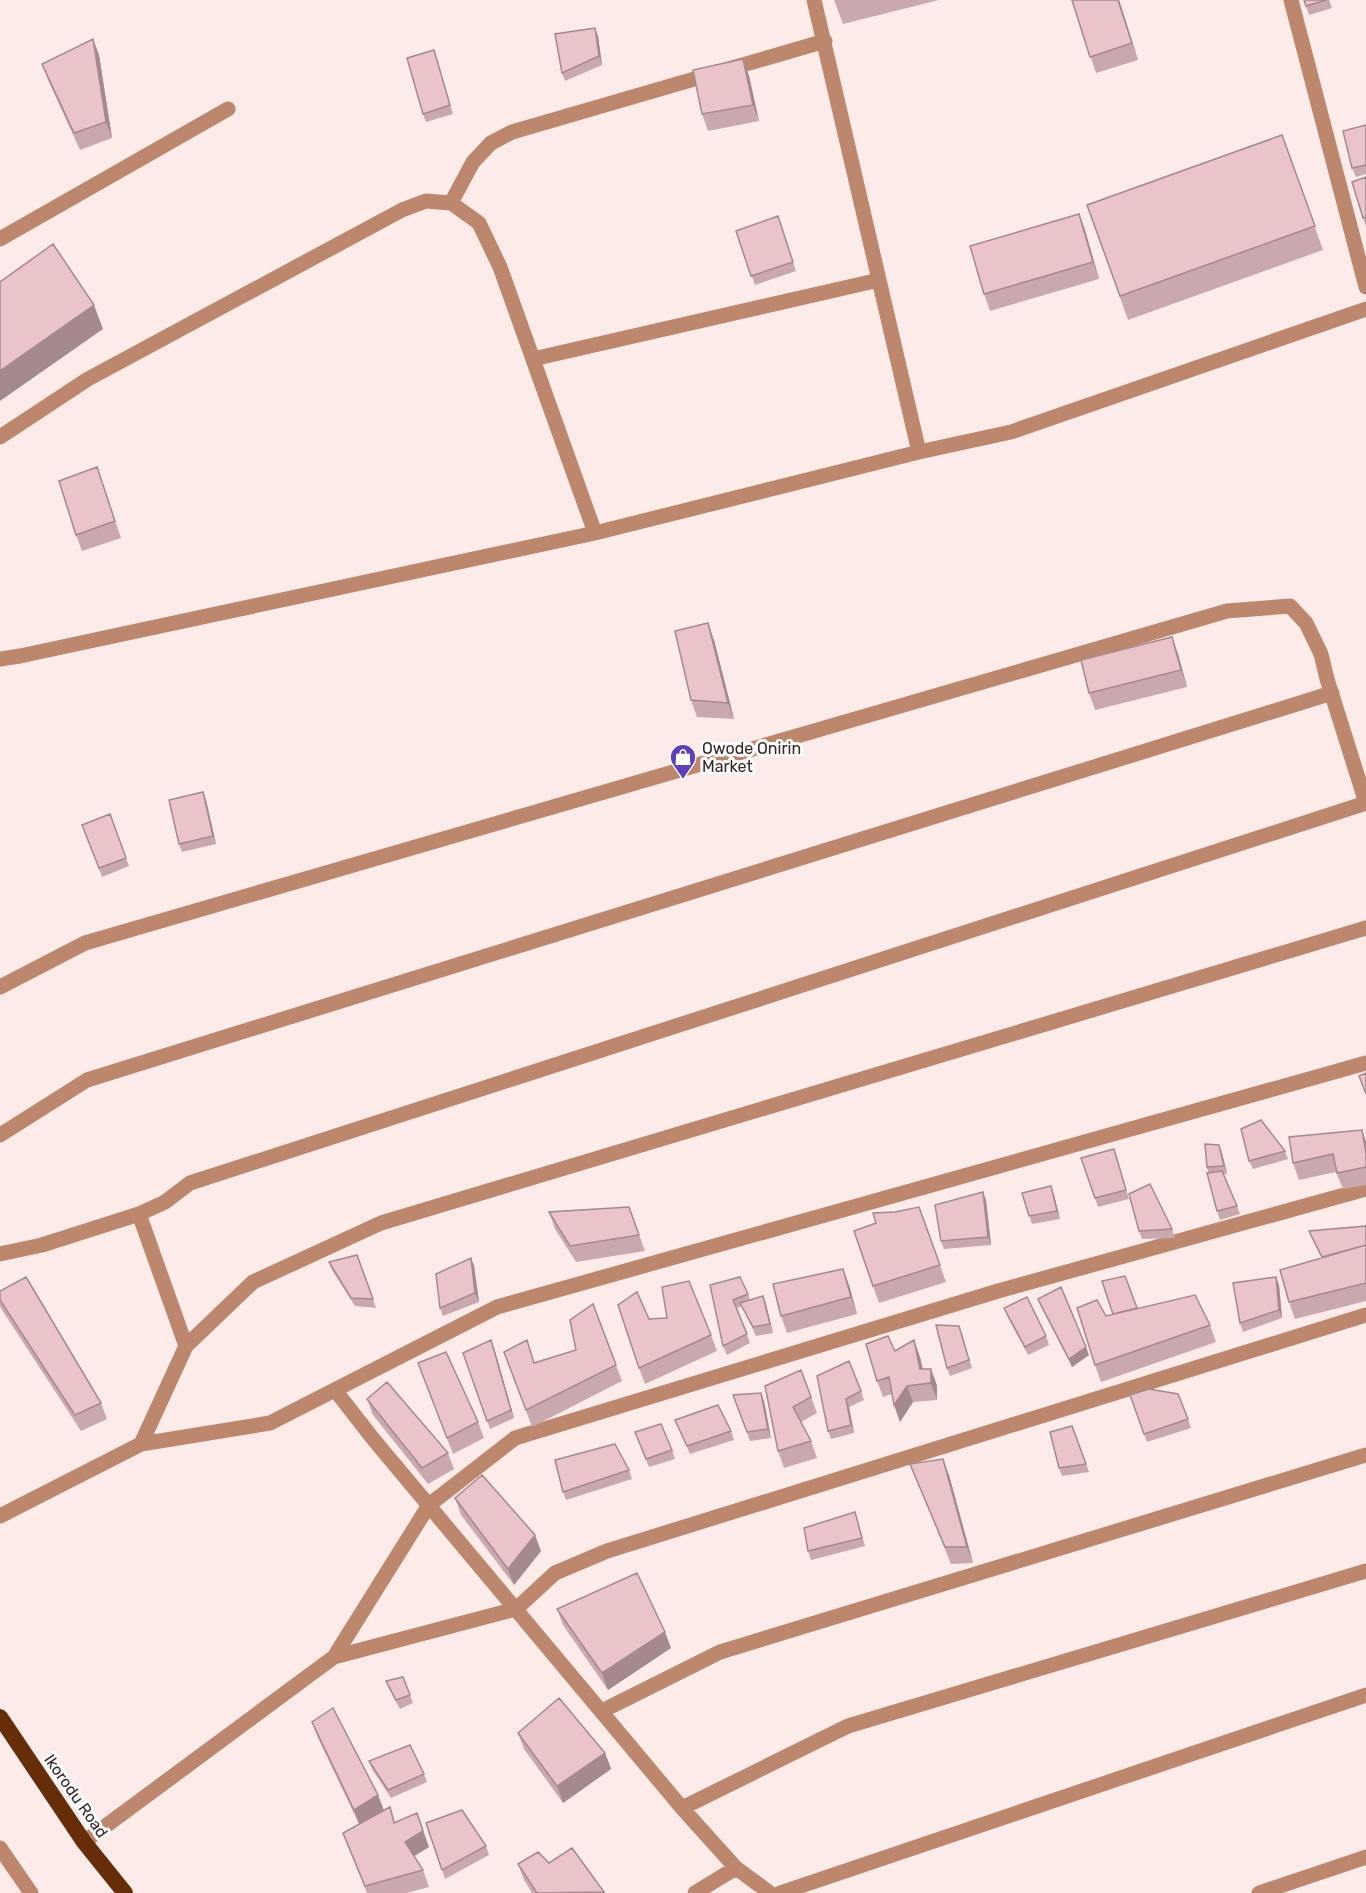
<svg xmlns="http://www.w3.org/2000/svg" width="1366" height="1893" font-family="Rubik,sans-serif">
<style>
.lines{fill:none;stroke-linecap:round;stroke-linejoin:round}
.service{stroke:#bd876d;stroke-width:15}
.trunk{stroke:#662d09;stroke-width:16}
.wall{fill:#caa9ae}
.shaded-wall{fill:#a4898d}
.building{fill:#ebc4ca;stroke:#a4898d;stroke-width:1.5}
.labels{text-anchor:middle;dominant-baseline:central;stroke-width:6;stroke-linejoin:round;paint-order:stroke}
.poi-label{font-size:16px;fill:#362725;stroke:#fdfdfd;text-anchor:start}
.street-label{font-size:16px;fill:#362725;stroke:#fdfdfd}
</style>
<rect width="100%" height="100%" fill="#fcebe9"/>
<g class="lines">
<path class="service" d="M814,0L919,452
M1291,0L1366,287
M451,203L473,162L491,143L512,132L825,41
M0,239L228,109
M533,359L879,280
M0,437L88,379L402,210L426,201L451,203L479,223L500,267L595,533
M0,659L20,656L595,533L919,452L1011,432L1366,309
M0,987L85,943L1227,611L1290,606L1306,623L1321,654L1327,679L1366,803L190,1183L165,1202L139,1214L42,1245L0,1254
M0,1135L87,1080L1332,693
M139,1214L186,1346
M335,1390L374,1440L682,1808L736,1868L770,1893
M141,1444L186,1346L253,1282L381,1223L1366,928
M0,1516L141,1444L270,1423L497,1307L1366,1063
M334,1657L516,1609L555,1573L607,1551L1366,1315
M602,1711L720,1652L1366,1455
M682,1808L848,1726L1366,1571
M84,1842L334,1657L429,1505L515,1438L998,1291L1366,1189
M0,1848L31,1893
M695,1893L736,1868
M780,1893L1366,1695
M1259,1893L1366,1857"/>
<path class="trunk" d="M0,1717L84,1842L125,1893"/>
</g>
<path class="wall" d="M834,0H939L843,24Z
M1072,0H1119L1138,60L1096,73Z
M1304,0H1329L1332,8L1309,15Z
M598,36L602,65L565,81L562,73Z
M93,39L99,55L112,138L80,150L48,80L42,64Z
M434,50L453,114L426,122L423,114Z
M743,59L749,76L759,121L708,131L702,114Z
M1366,125V174L1356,177L1352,168Z
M1282,135L1323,250L1128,320L1087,205Z
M1366,177V227L1363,218Z
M1079,214L1085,230L1099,279L990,311L984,294Z
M778,216L796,271L755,285L736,231Z
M97,467L121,538L82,551L76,535Z
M1172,637L1178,654L1187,687L1095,710L1089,693Z
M714,640L734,719L697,717L691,700Z
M206,800L216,844L182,852L179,844Z
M82,825L126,858L129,866L102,877Z
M1362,1130L1366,1142V1185L1343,1189L1336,1172L1299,1180L1293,1163Z
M1114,1149L1129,1199L1098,1207L1081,1158Z
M1285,1151L1288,1159L1253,1169L1249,1161Z
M1222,1153L1227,1174H1224L1240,1214L1220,1220L1217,1211L1207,1167Z
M1022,1193L1054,1195L1060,1219L1032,1224Z
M986,1200L991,1245L944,1249L941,1241Z
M629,1207L645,1251L576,1262L555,1229L549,1212Z
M919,1207L946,1282L879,1303L854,1231Z
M1366,1226V1301L1295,1319L1289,1302L1322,1258L1312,1239L1309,1231Z
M1172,1229L1175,1238L1142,1239L1139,1231Z
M357,1255L376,1308L355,1306L332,1270L329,1262Z
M471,1258L474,1266L479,1302L443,1316L440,1308Z
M1276,1277L1279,1285L1282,1318L1243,1332L1240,1323Z
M710,1285L748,1294L750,1300L763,1296L773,1333L756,1336L742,1306L737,1308L750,1343L727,1355L723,1346Z
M849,1285L857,1314L787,1333L781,1316Z
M0,1291L101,1403L107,1419L81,1431L2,1310L0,1306Z
M1038,1299L1089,1355L1072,1367L1041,1307Z
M593,1304L622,1381L532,1427L504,1352L535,1363L576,1350Z
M1004,1308L1046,1336L1049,1345L1028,1355L1007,1316Z
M1137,1309L1210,1325L1216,1342L1101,1382L1095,1365L1106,1316Z
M649,1319L711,1335L717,1351L645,1384L639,1368Z
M962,1334L972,1368L950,1376L947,1368Z
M494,1348L514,1418L490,1429L463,1353Z
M895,1351L920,1357L923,1369H931L937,1386V1400L913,1402L900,1422L892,1394L883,1397L877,1381Z
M418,1363L478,1422L484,1438L453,1454Z
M801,1370L817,1413L801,1422L811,1441L817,1458L784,1468L778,1451Z
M817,1376L861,1391L864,1400L849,1407L854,1433L831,1439L828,1431Z
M733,1395L764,1401L771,1438L750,1441Z
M1130,1395L1188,1419L1191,1428L1147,1442Z
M367,1399L448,1453L454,1469L428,1484L373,1415Z
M675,1420L731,1431L734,1440L690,1454Z
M1072,1426L1089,1472L1062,1476L1059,1468Z
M638,1440L672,1450L675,1459L649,1467Z
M910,1464L949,1475L973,1563L951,1564Z
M629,1470L632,1479L566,1500L563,1492Z
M455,1498L541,1551L514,1585L461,1515Z
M855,1512L865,1546L811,1560L808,1551Z
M557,1609L671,1648L608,1690L563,1625Z
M403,1677L413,1703L400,1709L389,1689L386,1681Z
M312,1722L378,1795L384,1810L390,1807L395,1822L429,1847L414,1856L423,1870L429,1887L406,1893H367L343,1833L359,1824L318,1738Z
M518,1733L605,1753L611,1769L563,1803L524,1749Z
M369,1761L424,1774L427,1782L391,1798L372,1769Z
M486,1846L489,1855L445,1879L442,1870Z
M572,1848L604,1893H532L524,1880L518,1864L549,1863Z"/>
<path class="shaded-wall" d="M1118,0H1119L1138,60L1132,43Z
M595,28L598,36L602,65L599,56Z
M93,39L99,55L112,138L106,122Z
M743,59L749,76L759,121L753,105Z
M1079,214L1085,230L1099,279L1093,262Z
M94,305L103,329L0,401V371Z
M708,623L714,640L734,719L728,703Z
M1172,637L1178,654L1187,687L1181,670Z
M203,792L206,800L216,844L213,836Z
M1362,1130L1366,1142V1153Z
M1219,1145L1222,1153L1227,1174L1224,1166Z
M1051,1186L1054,1195L1060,1219L1057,1211Z
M983,1192L986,1200L991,1245L988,1237Z
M471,1258L474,1266L479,1302L475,1293Z
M843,1269L849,1285L857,1314L851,1297Z
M1276,1277L1279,1285L1282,1318L1279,1310Z
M763,1296L766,1304L773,1333L770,1324Z
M491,1340L494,1348L514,1418L511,1410Z
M914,1340L920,1357L926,1386L920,1369Z
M1086,1347L1089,1355L1072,1367L1069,1359Z
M931,1369L937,1386V1400L931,1383Z
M907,1386L913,1402L900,1422L894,1405Z
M761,1393L764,1401L771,1438L768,1429Z
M846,1399L849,1407L854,1433L851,1425Z
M943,1459L949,1475L973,1563L967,1547Z
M535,1535L541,1551L514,1585L508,1569Z
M665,1632L671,1648L608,1690L602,1673Z
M605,1753L611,1769L563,1803L557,1786Z
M378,1795L384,1811L360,1826L354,1810Z
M417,1813L429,1847L411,1858L405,1842Z"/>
<path class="building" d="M1072,0H1118L1132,43L1090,57Z
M1304,0H1326L1306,6Z
M595,28L599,56L562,73L555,34Z
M93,39L106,122L74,133L42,64Z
M434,50L450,105L423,114L407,58Z
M743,59L753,105L702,114L693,70Z
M1366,125V165L1352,168L1343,131Z
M1282,135L1315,226L1120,296L1087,205Z
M1366,177V217L1363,218L1352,182Z
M1079,214L1093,262L984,294L970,246Z
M778,216L793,262L751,276L736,231Z
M53,244L94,305L0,371V282Z
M97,467L115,521L76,535L59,481Z
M708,623L728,703L691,700L675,631Z
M1172,637L1181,670L1089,693L1081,660Z
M203,792L213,836L179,844L169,800Z
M110,814L126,858L99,868L82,825Z
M1366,1073V1094L1359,1076Z
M1261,1120L1285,1151L1249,1161L1241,1129Z
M1362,1130L1366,1153V1167L1337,1173L1333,1154L1293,1163L1289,1137Z
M1205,1144L1219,1145L1224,1166L1207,1167Z
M1114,1149L1126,1190L1095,1198L1081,1158Z
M1222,1171L1237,1206L1217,1211L1207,1173Z
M1150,1184L1172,1229L1139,1231L1129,1194Z
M1051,1186L1057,1211L1029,1216L1022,1193Z
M983,1192L988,1237L941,1241L935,1205Z
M629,1207L639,1235L570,1246L549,1212Z
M919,1207L940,1265L873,1286L854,1231L876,1223L873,1213L895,1212Z
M1366,1226V1245L1322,1257L1309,1231Z
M1366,1245V1283L1289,1302L1280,1270Z
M357,1255L373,1299L351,1298L329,1262Z
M471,1258L475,1293L440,1308L436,1274Z
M843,1269L851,1297L781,1316L773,1284Z
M1125,1276L1137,1308L1113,1314L1102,1281Z
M26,1277L101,1403L75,1415L0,1300V1291Z
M740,1277L748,1294L733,1300L747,1334L723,1346L710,1285Z
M1276,1277L1279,1310L1240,1323L1233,1283Z
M689,1281L711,1335L639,1368L618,1305L637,1292L649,1319L667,1318L662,1287Z
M1061,1287L1086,1347L1069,1359L1038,1299Z
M1195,1295L1210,1325L1095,1365L1077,1308L1097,1300L1106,1316Z
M763,1296L770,1324L753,1327L740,1303Z
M1027,1297L1046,1336L1025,1347L1004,1308Z
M593,1304L616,1365L526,1410L504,1352L527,1340L534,1363L576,1350L570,1320Z
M936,1325L959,1326L969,1360L947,1368Z
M888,1336L895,1351L914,1340L920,1369H931V1383L907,1386L894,1405L889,1377L877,1381L866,1344Z
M491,1340L511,1410L487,1421L463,1353Z
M446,1352L478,1422L447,1438L418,1363Z
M849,1361L861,1391L846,1399L851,1425L828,1431L817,1376Z
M801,1370L811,1397L793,1407L811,1441L778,1451L765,1386Z
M387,1382L448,1453L422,1468L367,1399Z
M1149,1389L1178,1394L1188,1419L1144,1434L1130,1395Z
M761,1393L768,1429L747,1432L733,1395Z
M718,1405L731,1431L687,1446L675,1420Z
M661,1424L672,1450L646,1459L635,1432Z
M1072,1426L1086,1464L1059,1468L1050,1432Z
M615,1444L629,1470L563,1492L555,1460Z
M943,1459L967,1547H945L910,1464Z
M482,1475L535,1535L508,1569L455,1498Z
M855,1512L862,1538L808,1551L804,1528Z
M637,1573L665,1632L602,1673L557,1609Z
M403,1677L410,1695L396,1700L386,1681Z
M559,1698L605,1753L557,1786L518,1733Z
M333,1708L378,1795L354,1810L312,1722Z
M410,1745L424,1774L388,1790L369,1761Z
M390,1807L394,1823L417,1813L423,1831L405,1842L423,1870L365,1886L343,1833Z
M462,1810L486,1846L442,1870L426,1823Z
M572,1848L604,1892L537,1893L518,1864L538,1852L549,1863Z"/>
<defs>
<g id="shop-pin" transform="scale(1.35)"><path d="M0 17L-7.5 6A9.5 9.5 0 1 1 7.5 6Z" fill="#5c40b9" stroke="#fdfdfd"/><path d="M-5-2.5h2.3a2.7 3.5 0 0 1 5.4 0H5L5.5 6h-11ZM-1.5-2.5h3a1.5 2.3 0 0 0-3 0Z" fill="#fff"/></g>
</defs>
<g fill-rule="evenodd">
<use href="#shop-pin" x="683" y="757"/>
</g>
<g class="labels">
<g class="poi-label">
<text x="702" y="748">Owode Onirin<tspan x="702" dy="18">Market</tspan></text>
</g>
<g class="street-label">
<text transform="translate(76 1796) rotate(55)">Ikorodu Road</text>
</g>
</g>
</svg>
